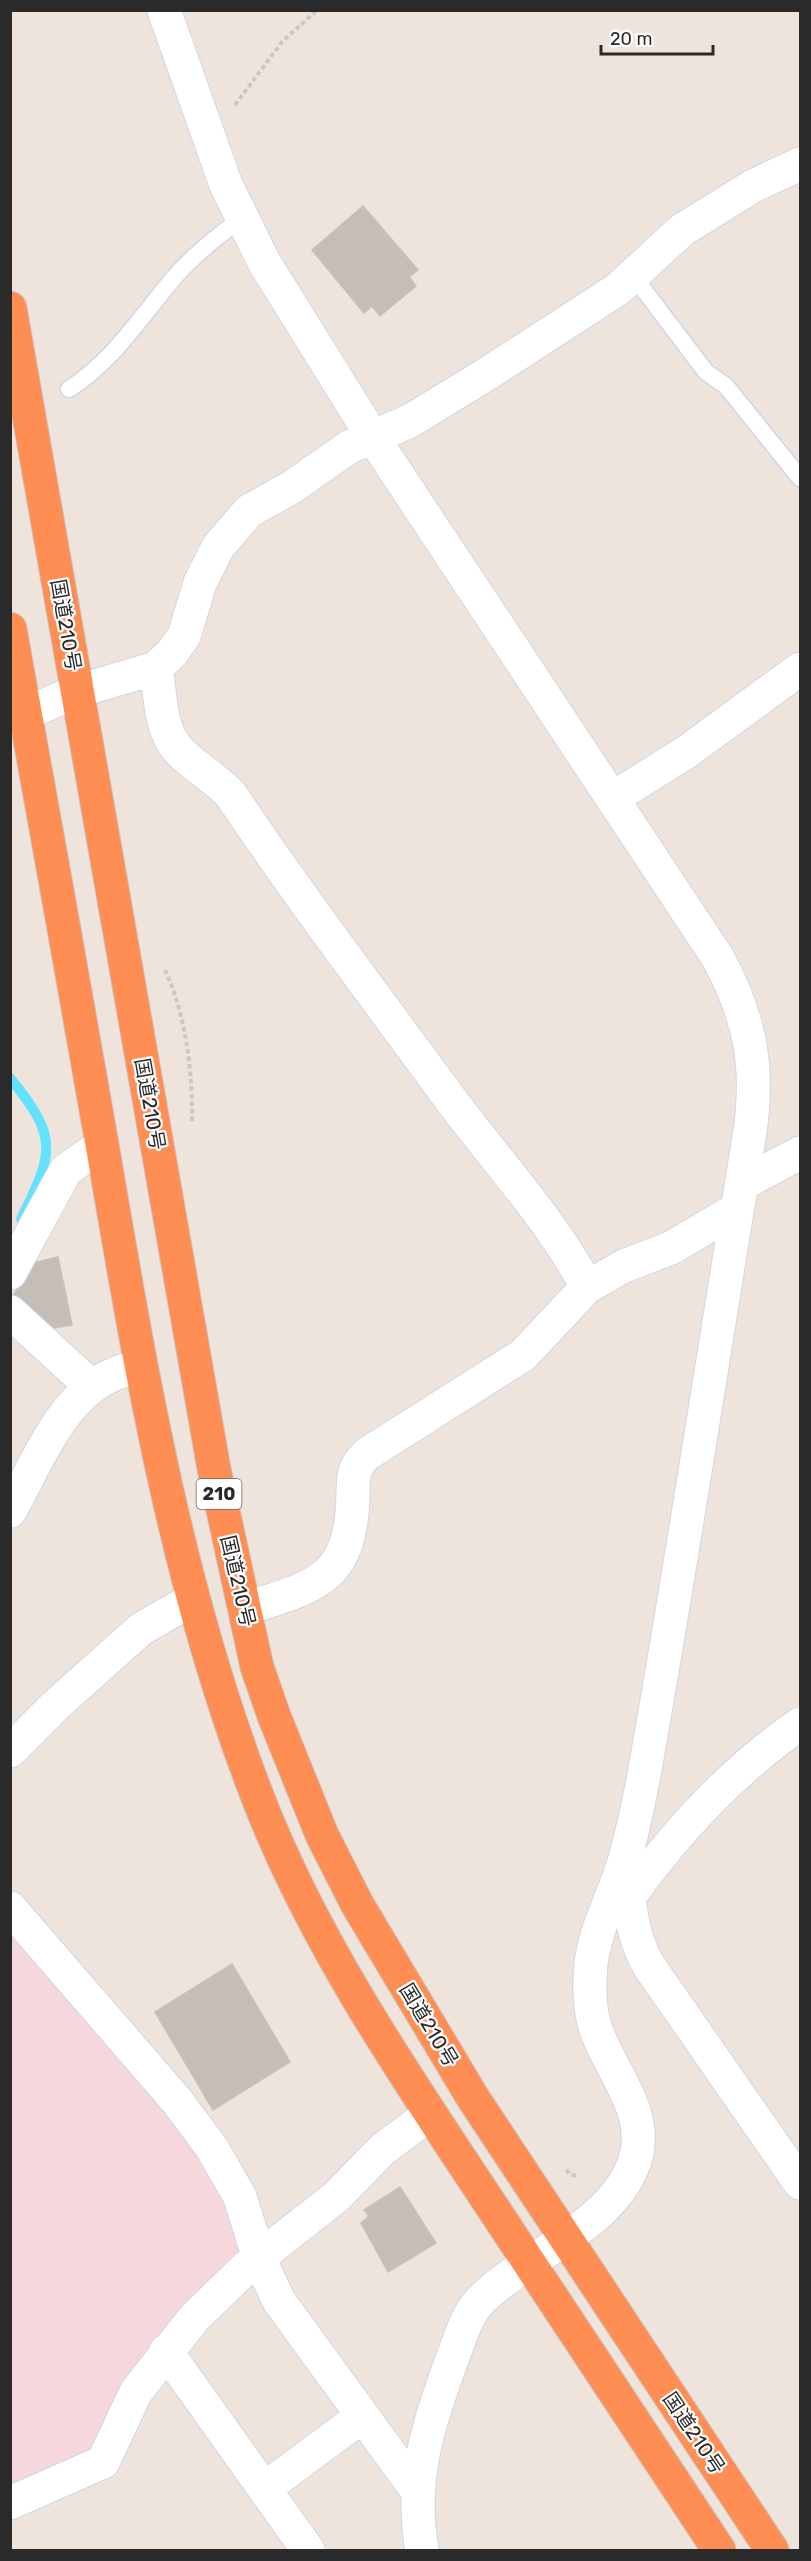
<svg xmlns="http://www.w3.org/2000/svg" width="811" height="2561" font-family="Rubik,'Noto Sans JP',sans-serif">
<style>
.medical{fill:#f6d7db}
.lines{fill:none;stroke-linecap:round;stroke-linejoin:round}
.stream{stroke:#62e2fc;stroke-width:10}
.building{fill:#c5beb7;stroke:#cac0b4;stroke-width:1.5}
.lane-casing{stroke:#d0d6e5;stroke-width:19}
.street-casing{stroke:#d0d6e5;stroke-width:35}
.highway-casing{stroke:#c8c8c8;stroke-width:35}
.path{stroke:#c8c8c8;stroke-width:4;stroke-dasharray:4.5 3;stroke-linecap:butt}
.lane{stroke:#fff;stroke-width:16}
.street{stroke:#fff;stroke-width:33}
.highway{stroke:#ff8e55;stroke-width:33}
.labels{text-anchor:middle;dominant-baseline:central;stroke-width:4.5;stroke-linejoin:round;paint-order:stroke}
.shield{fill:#fff;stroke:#6a6a6a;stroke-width:1.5}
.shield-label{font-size:18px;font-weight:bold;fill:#2a2a2a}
.street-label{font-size:20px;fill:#2a2a2a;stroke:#fff}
</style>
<rect width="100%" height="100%" fill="#eee4db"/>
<path class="medical" d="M10,1922L218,2174L243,2251L177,2322L109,2475L10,2513Z"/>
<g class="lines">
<path class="stream" d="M10,1078C59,1138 54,1152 21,1219"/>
</g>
<path class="building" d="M363,206L418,270L409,277L416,286L380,316L372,306L364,313L312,250Z
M58,1257L72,1325L42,1330L11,1301L29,1264Z
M232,1964L290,2062L213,2110L155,2012Z
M400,2187L436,2243L388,2272L361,2223L369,2216L364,2210Z"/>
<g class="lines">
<g class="lane-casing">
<path id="lane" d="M634,277L706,372L726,386L800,478
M69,389C112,362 140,318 172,280C192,256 216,237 241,219"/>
</g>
<g class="street-casing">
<path id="street" d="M164,10L226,185L264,262L372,436L718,958C751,1019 760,1070 749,1138C716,1337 686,1536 651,1735C644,1777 636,1821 624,1862C614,1896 595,1928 591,1964C589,1985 589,2012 597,2032C612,2073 650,2114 635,2160C615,2224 529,2254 484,2297C467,2312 461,2336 453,2357C429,2421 409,2482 422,2550
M156,668C160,690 160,722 172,741C184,762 214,775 231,795C301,899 377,999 451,1100C497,1162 551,1219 587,1287
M10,720L78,691L156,668L172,653L184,636L200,583L218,547L249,511L292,487L349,447L410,421L490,372L618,289L682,230L753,186L800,164
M613,798L685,753L800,669
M742,1184L800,1153
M10,1273L66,1170L102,1145
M10,1312L92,1387
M10,1511C36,1465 60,1399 110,1376C120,1371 131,1369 141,1365
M244,1609C316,1586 351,1581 353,1495C353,1477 353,1467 367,1454L523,1355L587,1287L624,1266L671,1248L737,1209
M10,1751L56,1705L141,1629L193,1599
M629,1897C632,1923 636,1943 649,1966L800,2183
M610,1899L629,1897C676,1832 733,1770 800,1724
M10,1908L177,2101L212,2148L240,2197L259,2258L279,2301L418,2492
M166,2351L308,2550
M264,2489L361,2417
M10,2503L103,2462L136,2392L195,2317L248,2266L336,2197L383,2149L430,2114"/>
</g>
<g class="highway-casing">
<path id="highway" d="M10,308L214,1469L257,1667L274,1716L322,1835L357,1904L473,2098L772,2550
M10,629C41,801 72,972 102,1144C140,1366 177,1592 260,1803C314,1941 402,2071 483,2193C561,2312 640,2431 719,2550"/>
</g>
<path class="path" d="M235,105L282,42L317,10
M165,970C186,1014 193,1075 192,1123
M566,2170L571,2175L578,2176"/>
<use href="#lane" class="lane"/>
<use href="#street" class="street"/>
<use href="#highway" class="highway"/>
</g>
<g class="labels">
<rect class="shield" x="196.5" y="1479" width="45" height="30" rx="4.5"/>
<g class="shield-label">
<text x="219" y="1494">210</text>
</g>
<g class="street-label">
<text transform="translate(66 625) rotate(80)">国道210号</text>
<text transform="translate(150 1104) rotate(80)">国道210号</text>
<text transform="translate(238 1581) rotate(77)">国道210号</text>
<text transform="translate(429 2025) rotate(59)">国道210号</text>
<text transform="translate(694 2433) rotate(56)">国道210号</text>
</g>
</g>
<rect width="811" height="2561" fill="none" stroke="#2a2a2a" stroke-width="24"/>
<path d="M601 45v9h112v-9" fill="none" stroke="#2a2a2a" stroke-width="3"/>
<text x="610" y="45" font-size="18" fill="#2a2a2a" stroke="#ffffff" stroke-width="4.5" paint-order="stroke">20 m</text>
</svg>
